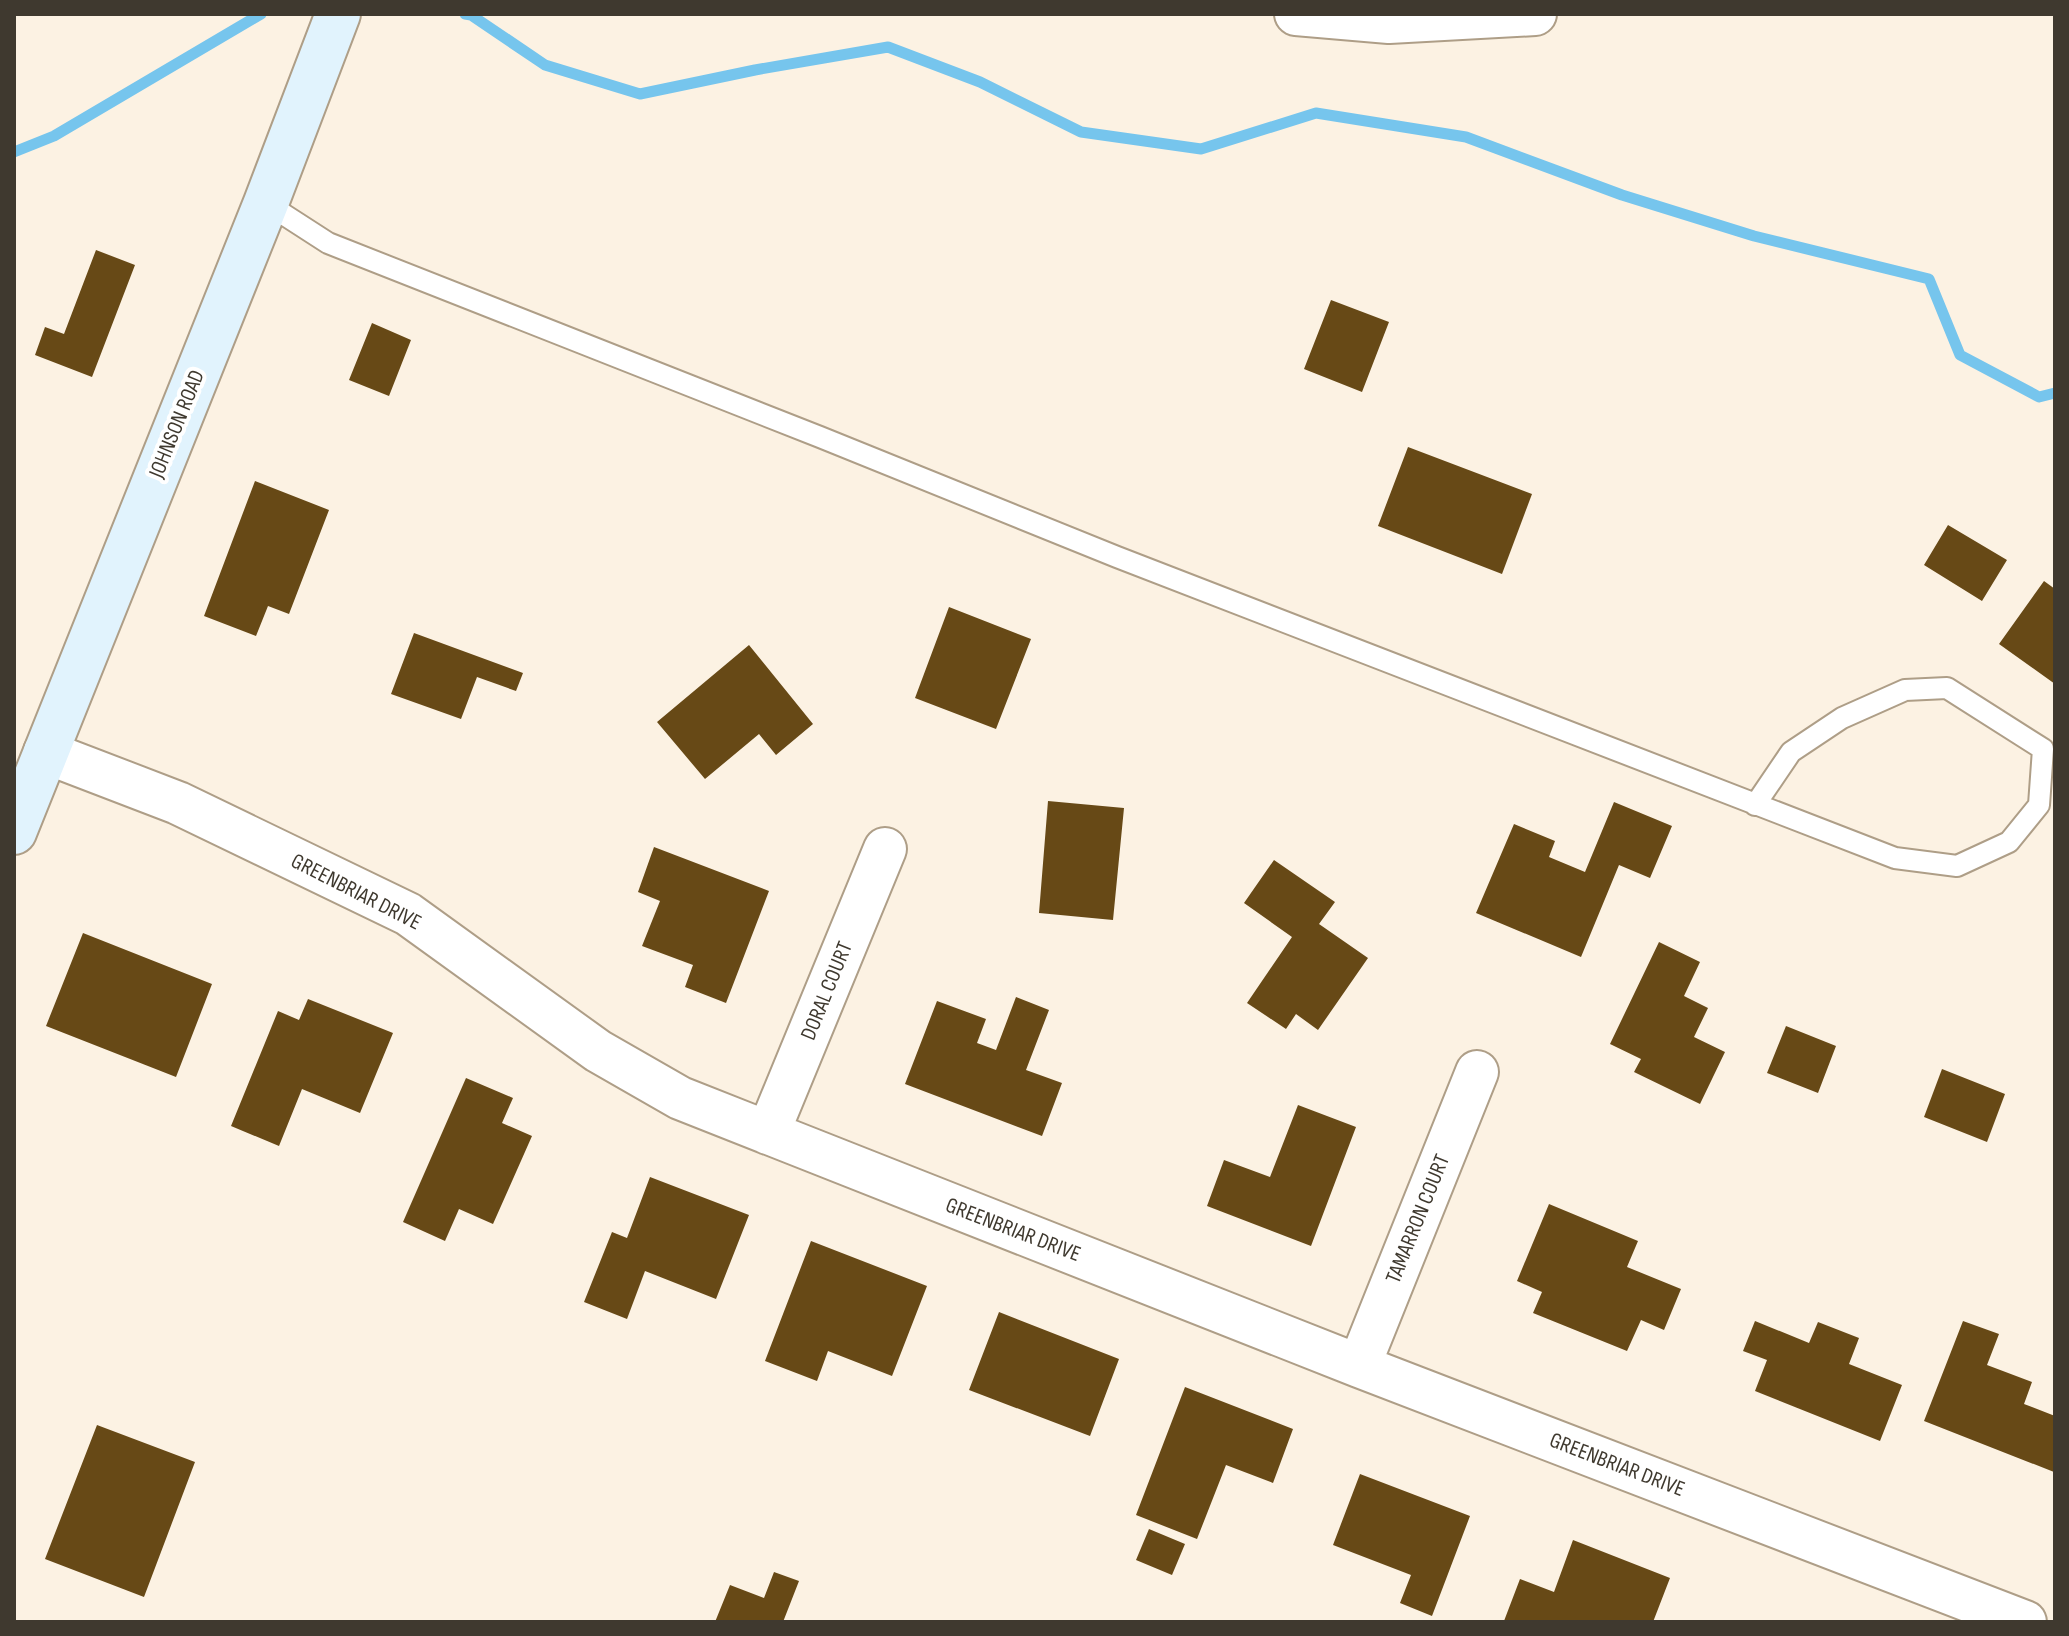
<svg xmlns="http://www.w3.org/2000/svg" width="2069" height="1636" font-family="'Sofia Sans Condensed',sans-serif">
<style>
.lines{fill:none;stroke-linecap:round;stroke-linejoin:round}
.stream{stroke:#76c5ed;stroke-width:11}
.building{fill:#674916}
.lane-casing{stroke:#ae9e87;stroke-width:24}
.street-casing{stroke:#ae9e87;stroke-width:46}
.secondary-casing{stroke:#ae9e87;stroke-width:48}
.lane{stroke:#fff;stroke-width:20}
.street{stroke:#fff;stroke-width:42}
.secondary{stroke:#e1f3fd;stroke-width:44}
.labels{text-anchor:middle;dominant-baseline:central;stroke-width:8;stroke-linejoin:round;paint-order:stroke}
.street-label{font-size:22px;fill:#3f392f;stroke:#fff}
</style>
<rect width="100%" height="100%" fill="#fcf2e3"/>
<g class="lines">
<path class="stream" d="M465,14L471,15L545,65L640,94L755,70L888,47L980,82L1081,132L1201,149L1316,113L1466,137L1622,195L1754,236L1929,279L1960,355L2039,397L2055,393
M14,152L54,136L261,14"/>
</g>
<path class="building" d="M96,250L135,265L92,377L35,355L45,327L64,334Z
M1331,300L1389,322L1362,392L1304,369Z
M372,323L411,340L389,396L349,380Z
M1408,447L1532,494L1502,574L1378,526Z
M255,481L329,510L289,614L268,606L256,636L204,616Z
M1948,525L2007,560L1982,601L1924,565Z
M2044,581L2055,589V684L1999,644Z
M949,607L1031,639L996,729L915,698Z
M414,633L523,673L516,691L477,677L461,719L391,694Z
M749,645L813,724L776,755L759,734L705,779L657,722Z
M1048,801L1124,808L1113,920L1039,913Z
M1614,802L1672,826L1650,878L1619,865L1581,957L1476,913L1514,824L1555,841L1549,857L1585,872Z
M654,847L769,891L726,1003L685,987L693,965L642,946L660,901L638,892Z
M1274,860L1335,902L1319,924L1368,958L1318,1030L1296,1014L1286,1029L1247,1003L1292,937L1244,903Z
M83,933L212,984L176,1077L46,1026Z
M1659,942L1700,962L1684,996L1708,1008L1694,1037L1725,1052L1700,1104L1634,1072L1641,1059L1610,1044Z
M1016,997L1049,1010L1026,1070L1062,1083L1042,1136L905,1084L937,1001L986,1019L977,1043L996,1050Z
M308,999L393,1033L360,1113L302,1089L279,1146L231,1126L278,1011L299,1020Z
M1786,1026L1836,1046L1818,1093L1767,1073Z
M1942,1069L2005,1094L1987,1142L1924,1117Z
M466,1078L513,1098L502,1123L532,1136L493,1224L459,1209L445,1241L403,1222Z
M1298,1105L1356,1127L1311,1246L1207,1206L1224,1160L1270,1177Z
M650,1177L749,1215L716,1299L645,1271L627,1319L584,1302L612,1232L627,1238Z
M1549,1204L1638,1241L1627,1267L1681,1289L1664,1330L1641,1320L1627,1351L1533,1313L1542,1292L1517,1281Z
M811,1241L927,1286L892,1376L828,1351L817,1381L765,1361Z
M999,1312L1119,1359L1090,1436L969,1390Z
M1755,1321L1809,1343L1818,1322L1859,1338L1849,1364L1902,1385L1880,1441L1755,1391L1767,1360L1743,1351Z
M1963,1321L1999,1334L1987,1365L2032,1382L2024,1404L2055,1416L2054,1472L1924,1421Z
M1185,1387L1293,1429L1273,1483L1226,1465L1197,1539L1136,1515Z
M97,1425L195,1462L144,1597L45,1559Z
M1360,1474L1470,1516L1432,1616L1400,1603L1411,1575L1333,1545Z
M1149,1529L1185,1544L1172,1575L1136,1560Z
M1573,1540L1670,1578L1653,1622L1504,1621L1520,1579L1554,1592Z
M774,1572L799,1581L783,1622H715L730,1585L764,1598Z"/>
<g class="lines">
<g class="lane-casing">
<path id="lane" d="M266,203L328,243L820,437L1117,557L1895,858L1957,866L2009,842L2039,805L2043,749L1947,688L1905,690L1842,718L1791,752L1755,805"/>
</g>
<g class="street-casing">
<path id="street" d="M1296,14L1389,22L1535,14
M45,752L178,803L408,914L598,1051L680,1098L1359,1366L2025,1622
M768,1133L885,849
M1359,1366L1477,1072"/>
</g>
<g class="secondary-casing">
<path id="secondary" d="M14,832L266,203L338,14"/>
</g>
<use href="#lane" class="lane"/>
<use href="#street" class="street"/>
<use href="#secondary" class="secondary"/>
</g>
<g class="labels">
<g class="street-label">
<text transform="translate(177 424) rotate(-68)">JOHNSON ROAD</text>
<text transform="translate(356 892) rotate(27)">GREENBRIAR DRIVE</text>
<text transform="translate(827 991) rotate(-68)">DORAL COURT</text>
<text transform="translate(1418 1219) rotate(-68)">TAMARRON COURT</text>
<text transform="translate(1013 1230) rotate(21)">GREENBRIAR DRIVE</text>
<text transform="translate(1617 1465) rotate(21)">GREENBRIAR DRIVE</text>
</g>
</g>
<rect width="2069" height="1636" fill="none" stroke="#3f392f" stroke-width="32"/>
</svg>
